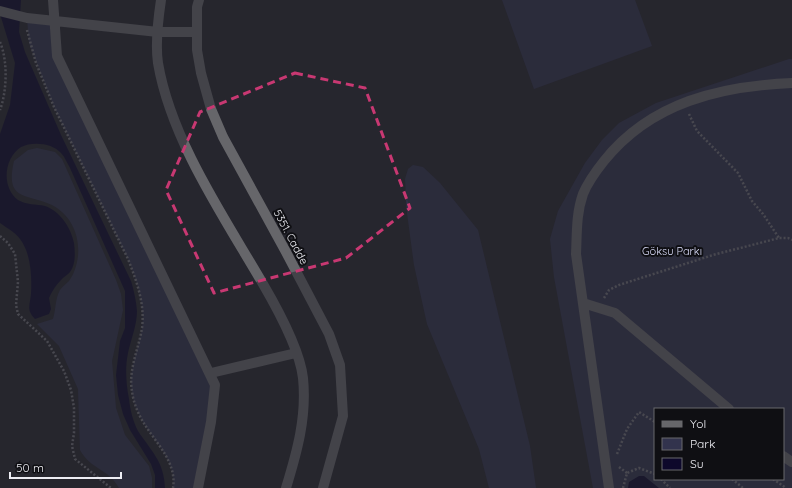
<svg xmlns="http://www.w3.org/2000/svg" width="792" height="488" font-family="Quicksand,sans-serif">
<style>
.green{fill:#32334d;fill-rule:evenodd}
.water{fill:#0d082b}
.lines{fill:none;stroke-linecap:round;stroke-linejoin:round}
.path{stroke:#727279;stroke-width:2.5;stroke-dasharray:2 2;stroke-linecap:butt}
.minor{stroke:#66666a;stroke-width:10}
.marked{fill:none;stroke:#c83872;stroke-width:3;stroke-dasharray:8 5;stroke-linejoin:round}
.labels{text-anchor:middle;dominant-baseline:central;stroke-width:4;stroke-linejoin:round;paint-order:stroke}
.street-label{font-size:11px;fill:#ededf3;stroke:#0f0f13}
.park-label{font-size:11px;fill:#dbddfa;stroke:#0f0f13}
</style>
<rect width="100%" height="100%" fill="#26262e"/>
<path class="green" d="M502,0H635L652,46L534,89Z
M27,18L54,21L57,56L215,385L198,488H173C177,463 157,444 145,425C139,416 133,402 132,391C128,370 139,348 142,328C145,304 137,281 128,259L54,107L29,43Z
M789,59H792V488H593L554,277L550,239L558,211L585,163L602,140L619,123L656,103ZM655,409H783V479H655Z
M37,148L55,152L62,159L116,280L121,294L123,310L112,361L116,408L125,435L149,466L152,478V488H119C108,468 91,470 80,450L78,389L59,346L37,324L53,319C56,310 55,299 60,290C62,287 66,284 69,281C74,274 77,265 78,256C80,235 71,215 52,205C25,193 5,201 14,161L28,150Z
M413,165L423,167L440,183L478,230L530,446L536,488H489L479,449L427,324L414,265L407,213L405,179L408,169Z"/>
<path class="water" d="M0,0H21L19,32L25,52L61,135L131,281C134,291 136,300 137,311C137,325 131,339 128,353C125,367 126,384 129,399C130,409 133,422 138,431C151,451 164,461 165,488H155V475L151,464L130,430L123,414L118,395L116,375L120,341L125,328V291L70,168C67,163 65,157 61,153C53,143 32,141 21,147C4,158 1,187 18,200C26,205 36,204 45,206C60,211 71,228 74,243C75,252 76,264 70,272C68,275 63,277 61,280C56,285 52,291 49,298L51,309L49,314L35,319C26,310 30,305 31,294C32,277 31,253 20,239C15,232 7,228 0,223V134L10,105L15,63L0,14Z
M639,476H644L659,488H628L629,482Z"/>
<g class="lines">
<path class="path" d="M27,30L36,63L54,107L128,259C137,282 145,304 142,328C139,348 128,370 132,391C133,402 139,416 145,425C157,444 177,463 173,488
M0,42C8,61 7,91 0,110
M689,114L697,131L738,173L752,201L763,214L779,238
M0,236L8,243L15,254L18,282L16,305L18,314L47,341L64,371L71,390L74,408V433L72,446L75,459L111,488
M604,298L609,290L619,285L713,255L779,238H788L792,240
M617,454L627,429L639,412L655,422
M619,467L627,473
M661,479L670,488
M732,479L743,488
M773,479L786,488
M623,488L627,473L639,468L655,474"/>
<path class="minor" d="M53,0L57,56L215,385L211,422L198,488
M161,0C158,20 155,43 158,63C171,140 224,217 263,284C277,308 300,351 303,378C307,417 297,452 286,488
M199,0L197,7V50L201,73L211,109L223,137L286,252L329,334L340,365L343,416L323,488
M0,11L27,18L158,32H196
M583,303L615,313L729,409
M211,373L296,353
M783,456L792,462
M609,488L576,254C577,234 576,214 583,194C588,182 596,171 604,161C651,102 721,86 792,83"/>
</g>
<path d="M0 0H792V488H0ZM295,73L365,88L410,208L346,258L214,293L166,190L200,112Z" fill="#26262e" fill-opacity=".55" fill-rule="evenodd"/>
<path class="marked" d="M295,73L365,88L410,208L346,258L214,293L166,190L200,112Z"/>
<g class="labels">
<g class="street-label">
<text transform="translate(291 237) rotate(62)">5351. Cadde</text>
</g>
<g class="park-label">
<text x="672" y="251">Göksu Parkı</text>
</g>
</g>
<rect x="654" y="408" width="130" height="72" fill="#0f0f13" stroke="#68686d"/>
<rect x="662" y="421" width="20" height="6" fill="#66666a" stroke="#68686d"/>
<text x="690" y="428" font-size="12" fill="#ededf3">Yol</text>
<rect x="662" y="438" width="20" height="12" fill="#32334d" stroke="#68686d"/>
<text x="690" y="448" font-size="12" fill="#ededf3">Park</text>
<rect x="662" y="458" width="20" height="12" fill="#0d082b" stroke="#68686d"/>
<text x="690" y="468" font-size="12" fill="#ededf3">Su</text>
<path d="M10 472v6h111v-6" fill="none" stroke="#ededf3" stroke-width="2"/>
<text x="16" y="472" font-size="12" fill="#ededf3" stroke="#0f0f13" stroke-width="3" paint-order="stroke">50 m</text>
</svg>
